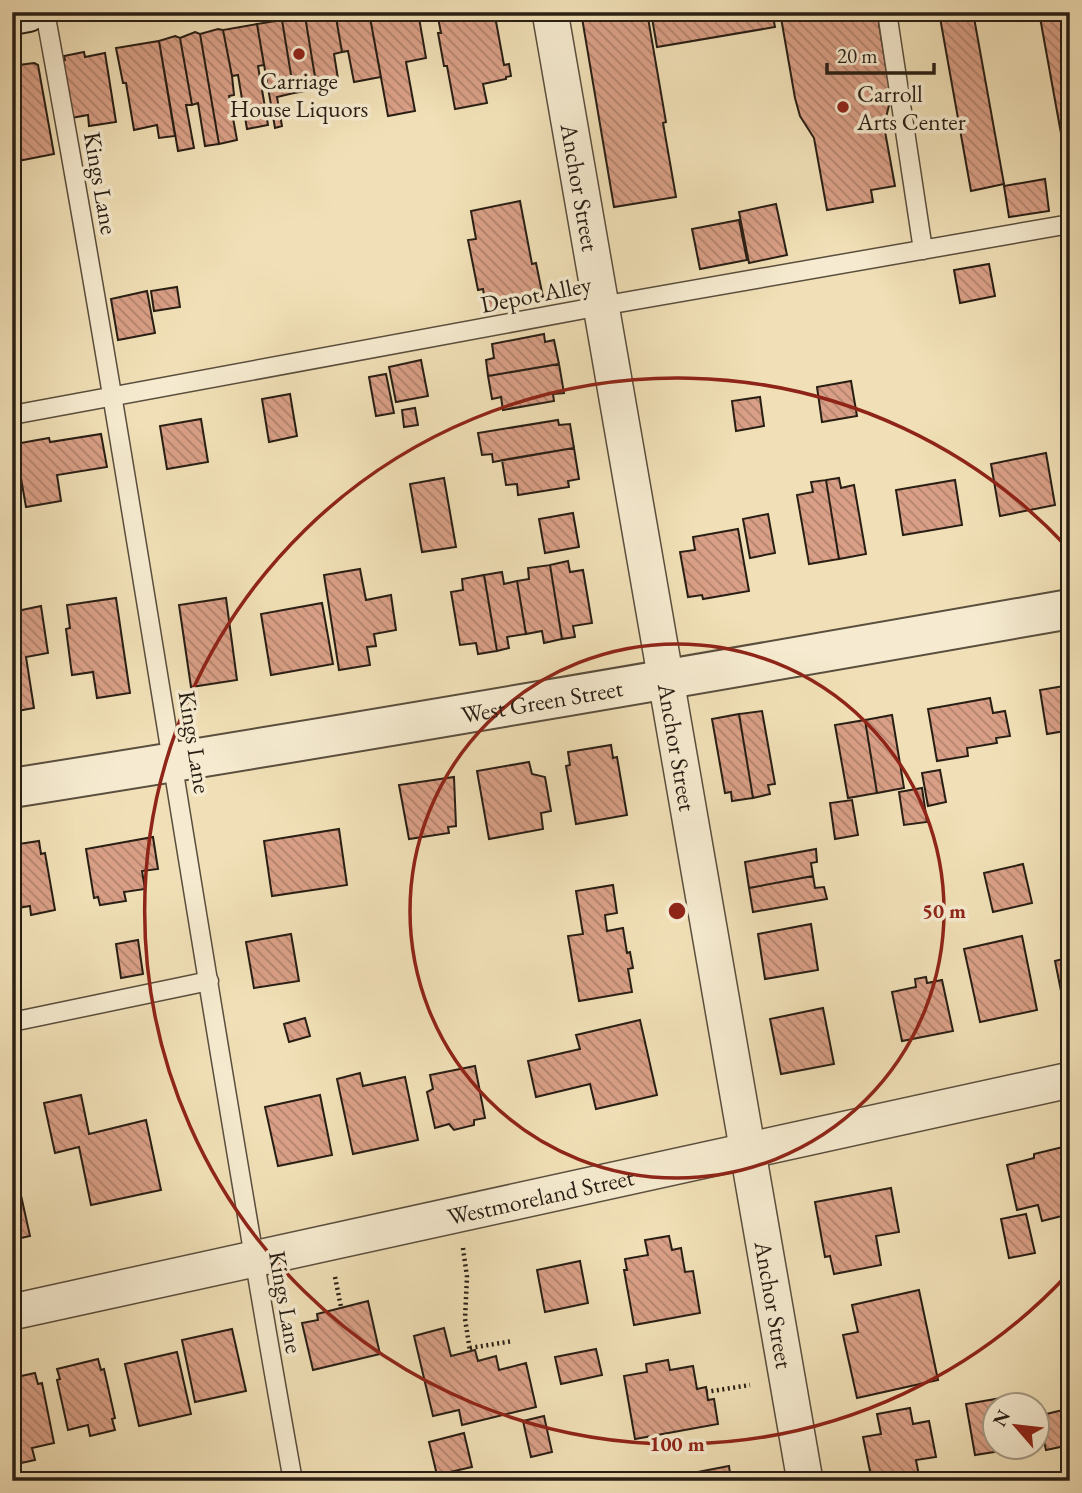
<svg xmlns="http://www.w3.org/2000/svg" width="1082" height="1493" font-family="'EB Garamond',serif">
<style>
.building{fill:url(#building-back-hatch);stroke:#281e14;stroke-width:2}
.lines{fill:none;stroke-linecap:round;stroke-linejoin:round}
.service-casing{stroke:#5a4e3d;stroke-width:21}
.minor-casing{stroke:#5a4e3d;stroke-width:38}
.tertiary-casing{stroke:#5a4e3d;stroke-width:42}
.secondary-casing{stroke:#281e14;stroke-width:42}
.path{stroke:#281e14;stroke-width:4.5;stroke-dasharray:2 3.5;stroke-linecap:butt}
.service{stroke:#f6ebd0;stroke-width:18}
.minor{stroke:#f6ebd0;stroke-width:35}
.tertiary{stroke:#f6ebd0;stroke-width:38}
.secondary{stroke:#f6ebd0;stroke-width:38}
.ring{fill:none;stroke:#8f2418;stroke-width:3.5}
.poi-dot{fill:#8f2418;stroke:#f6ebd0;stroke-width:2.5}
.labels{text-anchor:middle;dominant-baseline:central;stroke-width:7;stroke-linejoin:round;paint-order:stroke}
.poi-label{font-size:24px;fill:#281e14;stroke:#f6ebd0}
.street-label{font-size:24px;fill:#281e14;stroke:#f6ebd0}
.centre{fill:#8f2418;stroke:#f6ebd0;stroke-width:3.5}
.ring-label{font-size:21px;text-anchor:middle;font-weight:bold;fill:#8f2418;stroke:#f6ebd0;stroke-width:7;stroke-linejoin:round;paint-order:stroke}
</style>
<defs>
<pattern id="building-back-hatch" width="6" height="6" patternUnits="userSpaceOnUse" patternTransform="scale(1.75)"><rect width="6" height="6" fill="#daa087"/><path d="M-1 5l2 2M0 0l6 6M5-1l2 2" fill="none" stroke="#b1826d"/></pattern>
</defs>
<rect width="100%" height="100%" fill="#f1e0b7"/>
<filter id="stains"><feTurbulence type="fractalNoise" baseFrequency=".00286" numOctaves="4"/><feColorMatrix values="0 0 0 0 .2 0 0 0 0 .09 0 0 0 0 .02 0 0 0 .5 -.17"/></filter>
<radialGradient id="worn" r=".72"><stop offset=".6" stop-color="#630" stop-opacity="0"/><stop offset="1" stop-color="#630" stop-opacity=".3"/></radialGradient>
<path class="building" d="M324,12H335L342,52L334,54L339,85L317,89L305,16Z
M335,12H369L381,77L354,82L348,51L342,52Z
M369,12H418L426,58L406,62L415,111L388,116Z
M437,12H498L495,16L504,65L509,64L511,76L506,77V79L483,84L487,103L455,109L447,66H444L438,33H441Z
M581,12H647L666,122L663,123L676,197L614,207Z
M651,12H772L775,27L657,47Z
M780,12H877L889,84L890,101L884,126L895,186L871,190L873,202L827,210L814,138L800,116L795,98Z
M939,12H973L1004,184L971,191Z
M1039,12H1070V183Z
M305,16L317,89L294,93L282,20Z
M282,20L294,93L277,97L282,126L275,128L257,24Z
M257,24L264,65L258,66L268,125L247,129L238,75L232,76L223,30Z
M218,29L223,30L232,76L234,95L229,96L237,140L219,144L200,34Z
M195,32L200,34L219,144L205,146L198,103L192,105L180,38Z
M175,36L180,38L192,105H186L194,148L178,151L159,41Z
M159,41L175,136L159,138L157,125L134,130L126,83H123L116,48Z
M84,52L85,57L105,53L116,122L89,126L88,115L71,118L60,61L65,60L64,56Z
M34,63L38,65L54,154L13,162L12,69L17,68L19,65Z
M1045,179L1049,211L1009,217L1004,186Z
M520,201L532,264L536,263L543,297L538,298V301L487,312L483,289L478,290L468,240L476,239L471,211Z
M776,204L787,255L749,263L739,212Z
M739,220L747,260L700,269L692,229Z
M989,264L995,296L960,303L954,270Z
M177,287L180,307L154,311L151,291Z
M147,291L155,333L118,340L111,299Z
M544,334L545,342L554,340L559,364L488,376L486,360L494,358L492,344Z
M421,360L428,396L396,402L389,367Z
M559,364L564,393L553,394L554,401L503,410L501,397L492,399L488,376Z
M386,374L394,413L376,416L369,377Z
M851,381L857,416L822,422L817,387Z
M290,394L297,436L269,442L262,399Z
M760,397L764,426L736,431L732,401Z
M415,408L418,425L404,427L402,410Z
M201,419L208,462L167,469L160,426Z
M558,420L559,425L570,424L574,448L493,462L492,454L482,455L478,433Z
M101,434L107,467L57,475L61,501L26,507L15,444L49,438L50,442Z
M574,448L579,479L568,481L569,487L518,495L517,484L506,485L502,460Z
M1046,453L1055,505L1000,516L991,464Z
M444,478L456,547L422,552L410,484Z
M839,478L841,488L854,485L866,554L839,559L826,480Z
M826,480L839,559L809,564L797,495L813,492L811,482Z
M955,480L962,525L903,535L896,490Z
M573,513L579,547L545,553L539,519Z
M768,514L775,553L750,558L743,519Z
M738,529L749,591L703,599L702,595L688,597L680,552L695,550L693,537Z
M568,561L570,572L583,570L592,623L573,626L575,637L562,639L550,565Z
M550,565L562,639L544,643L542,631L526,634L517,581L529,579L528,568Z
M360,569L366,600L391,595L396,630L374,634L376,646L367,647L370,665L339,670L324,575Z
M502,572L504,584L517,581L526,634L507,637L509,648L497,651L484,575Z
M484,575L497,651L478,654L476,643L460,645L451,592L463,590L462,579Z
M116,598L130,693L97,698L93,672L72,675L66,629L70,628L67,605Z
M226,598L237,680L191,687L179,605Z
M322,603L333,664L271,675L261,614Z
M41,606L48,653L26,657L34,708L12,712V612Z
M1070,685V748H1068L1065,731L1047,734L1040,690Z
M990,698L993,713L1005,711L1010,736L996,738L997,743L967,748L968,756L937,761L928,709Z
M762,711L775,784L768,785L770,794L753,798L739,714Z
M739,714L753,798L732,801L731,792L725,793L712,719Z
M892,715L904,788L877,793L865,720Z
M865,720L877,793L848,798L835,725Z
M611,745L613,758L617,757L627,815L576,824L566,766L570,765L568,752Z
M529,762L532,774L545,777L551,811L541,813L543,829L489,839L477,771Z
M940,770L946,802L928,806L922,773Z
M454,777L456,826L448,827L449,833L409,839L399,785Z
M922,788L927,822L904,825L899,792Z
M852,800L858,835L835,839L830,803Z
M339,829L347,885L272,896L264,841Z
M153,837L158,869L142,871L145,889L124,892L126,901L100,905L98,897L94,898L86,849Z
M39,841L41,854L45,853L55,910L31,915L30,906L12,909V845Z
M816,849L817,862L811,863L813,876L749,888L745,862Z
M1023,864L1032,903L993,912L984,873Z
M813,876L815,888L824,887L827,899L753,912L749,888Z
M613,885L617,913L605,915L607,931L623,928L627,953L630,952L633,968L628,969L632,992L579,1001L568,936L583,934L576,891Z
M811,924L818,970L765,979L758,934Z
M291,934L299,981L254,988L246,942Z
M1022,936L1037,1010L980,1022L964,949Z
M138,940L143,974L121,978L116,944Z
M1070,957V1000L1063,1001L1055,961Z
M926,977L927,983L942,980L953,1031L902,1041L892,992L916,987L915,979Z
M823,1008L834,1064L781,1074L770,1019Z
M305,1018L310,1036L289,1042L284,1024Z
M640,1020L657,1095L596,1109L590,1084L536,1097L528,1061L580,1049L576,1035Z
M475,1066L485,1118L474,1120V1125L454,1130L449,1124L435,1128L427,1092L433,1089L430,1075Z
M360,1073L363,1086L405,1077L418,1140L353,1154L337,1079Z
M81,1095L89,1134L146,1120L161,1190L91,1205L79,1147L55,1153L44,1103Z
M320,1095L332,1155L278,1166L265,1107Z
M1067,1146L1070,1160V1200H1068L1070,1214L1042,1221L1038,1205L1017,1210L1007,1165L1034,1158V1154Z
M18,1182L30,1236L12,1240V1183Z
M891,1188L899,1232L876,1236L881,1265L834,1274L830,1256L825,1257L815,1202Z
M1026,1214L1035,1253L1009,1258L1001,1219Z
M669,1236L672,1250L681,1248L685,1272L693,1271L700,1313L634,1325L624,1270H627L625,1259L648,1255L645,1240Z
M580,1261L588,1303L545,1312L537,1270Z
M919,1290L938,1380L857,1398L843,1335L858,1332L852,1305Z
M368,1301L380,1354L313,1370L302,1323L318,1320L317,1314Z
M444,1328L451,1356L475,1350L478,1361L496,1356L499,1370L526,1363L536,1407L462,1425L459,1410L433,1416L414,1336Z
M232,1329L246,1391L195,1402L182,1340Z
M596,1349L602,1375L561,1384L555,1357Z
M177,1352L191,1414L139,1426L125,1364Z
M98,1359L101,1370L104,1369L115,1418L112,1419L115,1430L90,1436L88,1425L68,1430L57,1380L60,1379L57,1369Z
M668,1360L670,1370L693,1366L697,1389L706,1387L708,1400L714,1399L718,1424L635,1439L624,1376L647,1372L646,1364Z
M35,1373L38,1384L42,1383L54,1443L32,1448L35,1460L12,1465V1378Z
M1070,1394V1445L1046,1450L1038,1416L1067,1409L1064,1395Z
M1013,1396L1014,1406H995V1448H1019L975,1455L966,1404Z
M910,1408L913,1424L929,1421L936,1457L916,1460L920,1481H872L863,1437L881,1434L877,1414Z
M544,1416L552,1452L531,1457L523,1421Z
M464,1433L472,1467L437,1475L429,1442Z
M729,1466L731,1481H684L682,1475Z
M78,1473L80,1481H51V1479Z"/>
<g class="lines">
<g class="service-casing">
<path id="service" d="M45,12C135,501 205,992 293,1481
M887,12L923,250
M12,415L601,306L1070,224
M12,1022L209,981"/>
</g>
<g class="minor-casing">
<g id="minor">
<path id="s1" d="M550,12L805,1481"/>
<path id="s2" d="M12,1312L1070,1080"/>
</g>
</g>
<g class="tertiary-casing">
<g id="tertiary">
<path id="s3" d="M12,788C365,732 718,671 1070,609"/>
</g>
</g>
<g class="secondary-casing">
<path id="secondary" d="M12,15L28,12"/>
</g>
<path class="path" d="M463,1248L467,1277L465,1319L470,1351
M12,1254L18,1277
M335,1277L341,1307
M470,1348L513,1341
M706,1392L750,1385"/>
<use href="#service" class="service"/>
<use href="#minor" class="minor"/>
<use href="#tertiary" class="tertiary"/>
<use href="#secondary" class="secondary"/>
</g>
<g class="ring">
<circle cx="677" cy="911" r="267"/>
<path d="M1067 1275A533 533 0 1 1 1067 547"/>
</g>
<g class="poi-dot">
<circle cx="299" cy="54" r="7"/>
<circle cx="843" cy="107" r="7"/>
</g>
<g class="labels">
<g class="poi-label">
<text x="299" y="80">Carriage<tspan x="299" dy="28">House Liquors</tspan></text>
<text x="857" y="93" text-anchor="start">Carroll<tspan x="857" dy="28">Arts Center</tspan></text>
</g>
<g class="street-label">
<text transform="translate(101 183) rotate(80)">Kings Lane</text>
<text stroke="none"><textPath href="#s1" startOffset="178">Anchor Street</textPath></text>
<text transform="translate(536 294) rotate(-11)">Depot Alley</text>
<text stroke="none"><textPath href="#s3" startOffset="537">West Green Street</textPath></text>
<text transform="translate(195 742) rotate(81)">Kings Lane</text>
<text stroke="none"><textPath href="#s1" startOffset="746">Anchor Street</textPath></text>
<text stroke="none"><textPath href="#s2" startOffset="541">Westmoreland Street</textPath></text>
<text transform="translate(286 1302) rotate(80)">Kings Lane</text>
<text stroke="none"><textPath href="#s1" startOffset="1312">Anchor Street</textPath></text>
</g>
</g>
<circle cx="677" cy="911" r="10" class="centre"/>
<g class="ring-label">
<text x="944" y="918">50 m</text>
<text x="677" y="1451">100 m</text>
</g>
<rect width="1082" height="1493" fill="none" stroke="#f1e0b7" stroke-width="42"/>
<rect x="14" y="14" width="1054" height="1465" fill="none" stroke="#281e14" stroke-width="3.5"/>
<rect x="21" y="21" width="1040" height="1451" fill="none" stroke="#281e14" stroke-width="2"/>
<g transform="translate(1016 1426) rotate(298)"><circle r="33" fill="#f6ebd0" stroke="#a49985" stroke-width="2"/>
<path d="M0-5L12 26L0 18L-12 26Z" fill="#8f2418"/>
<text y="-10" font-size="19" font-weight="bold" text-anchor="middle" fill="#281e14">N</text>
</g>
<path d="M827 63v10h107v-10" fill="none" stroke="#281e14" stroke-width="3.5"/>
<text x="837" y="63" font-size="21" fill="#281e14" stroke="#f6ebd0" stroke-width="5" paint-order="stroke">20 m</text>
<rect width="100%" height="100%" filter="url(#stains)"/>
<rect width="100%" height="100%" fill="url(#worn)"/>
</svg>
